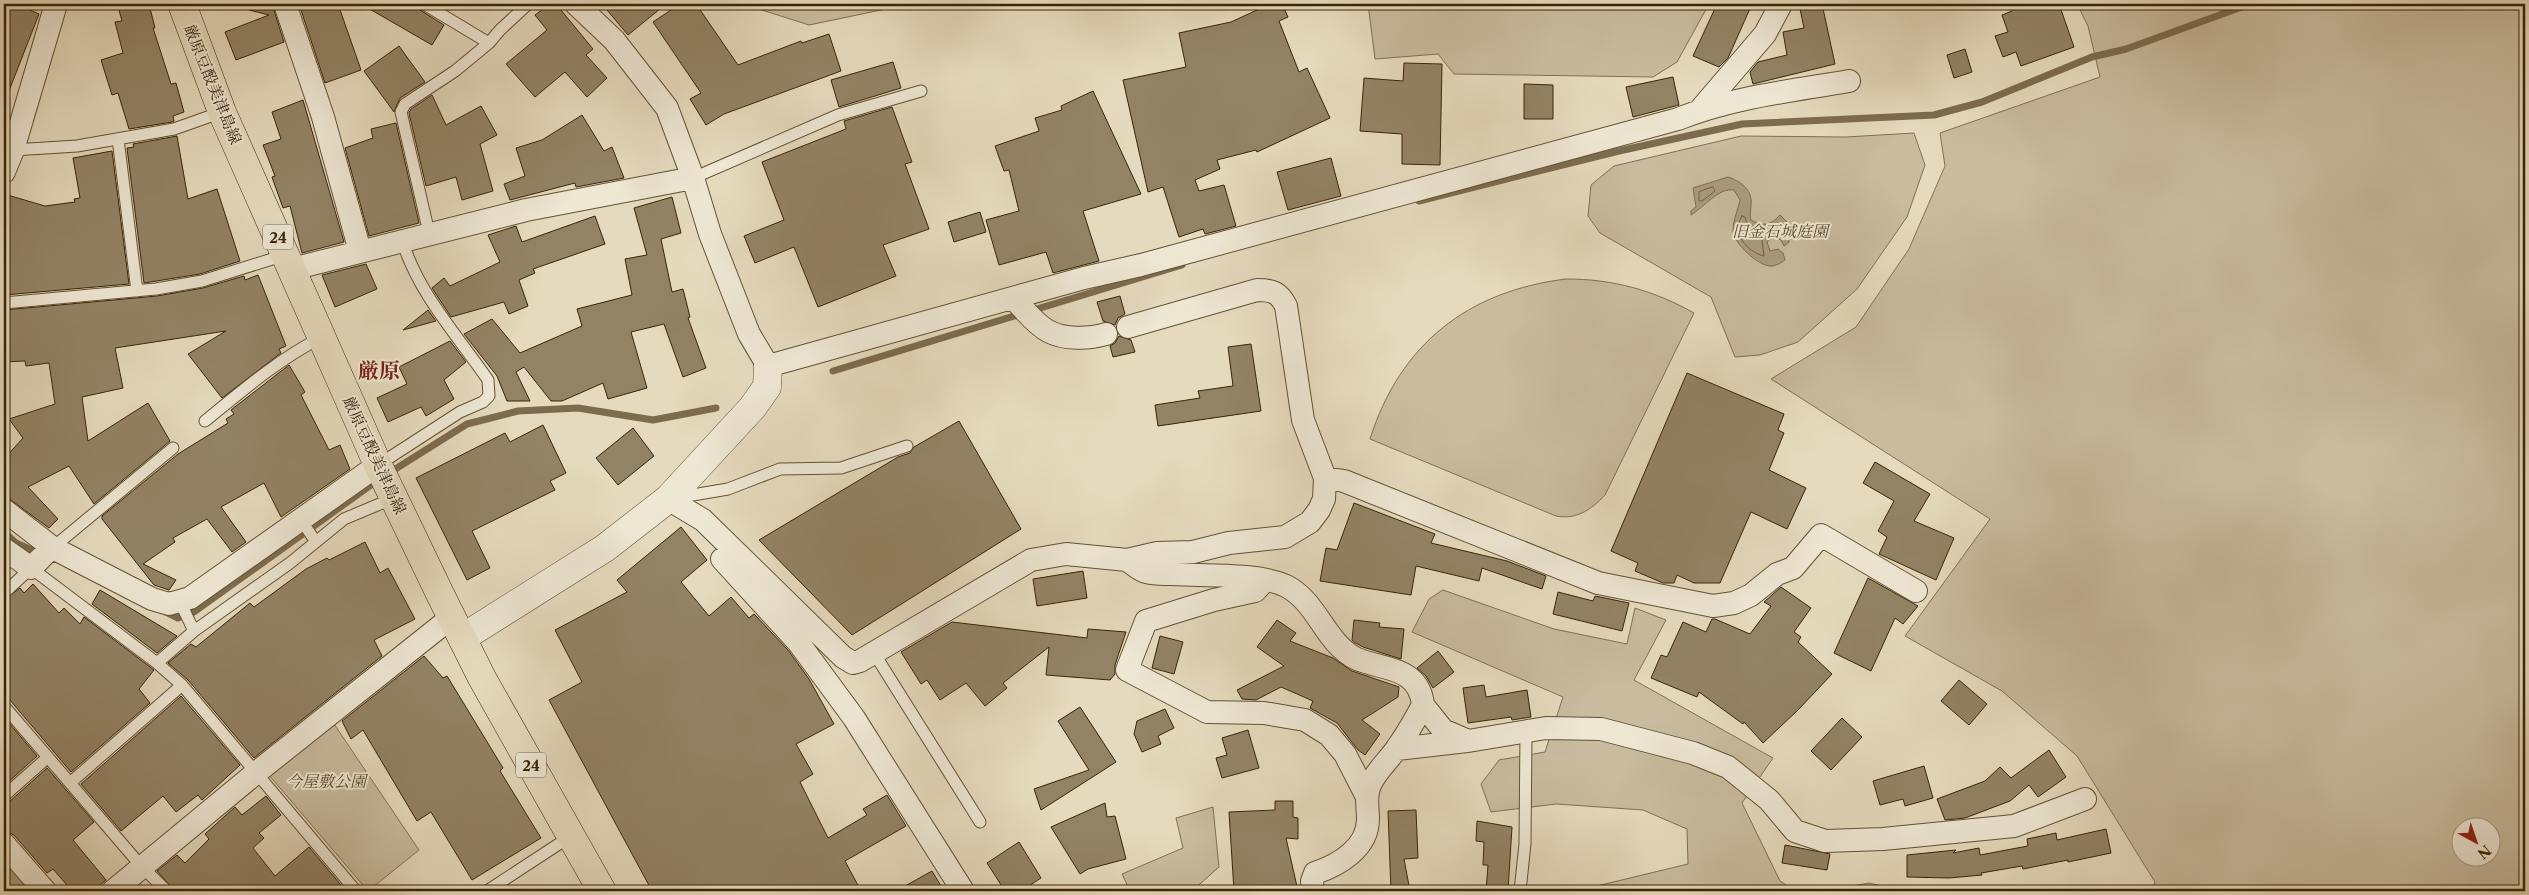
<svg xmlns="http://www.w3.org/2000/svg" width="2529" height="895" font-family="'Libre Caslon Text','Noto Serif JP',serif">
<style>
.green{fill:#c8bb9e;stroke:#807052;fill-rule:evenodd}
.water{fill:#aa9c7e;stroke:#7c6c4e}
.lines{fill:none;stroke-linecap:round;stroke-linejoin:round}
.shore{stroke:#716042;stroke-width:1}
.stream{stroke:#7c6c4e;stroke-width:7}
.river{stroke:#aa9c7e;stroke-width:40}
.building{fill:#928365;stroke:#382505}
.service-casing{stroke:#635233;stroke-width:13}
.minor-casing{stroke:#635233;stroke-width:24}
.tertiary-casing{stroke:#635233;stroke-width:29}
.primary-casing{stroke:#382505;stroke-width:29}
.service{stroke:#eee7d4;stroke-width:11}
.minor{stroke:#eee7d4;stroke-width:22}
.tertiary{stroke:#eee7d4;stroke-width:28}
.primary{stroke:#e5dabd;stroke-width:28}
.labels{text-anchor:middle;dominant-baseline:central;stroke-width:4;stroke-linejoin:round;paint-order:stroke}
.shield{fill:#eee7d4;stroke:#6f5f43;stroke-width:1}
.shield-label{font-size:15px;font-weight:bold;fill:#382505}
.street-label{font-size:16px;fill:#382505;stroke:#eee7d4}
.park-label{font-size:16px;font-style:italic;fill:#5c4a2b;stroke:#eee7d4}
.district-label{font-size:21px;font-weight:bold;fill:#7a1f14;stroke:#eee7d4}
</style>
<rect width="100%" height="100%" fill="#e5dabd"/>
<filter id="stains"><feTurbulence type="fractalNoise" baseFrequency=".004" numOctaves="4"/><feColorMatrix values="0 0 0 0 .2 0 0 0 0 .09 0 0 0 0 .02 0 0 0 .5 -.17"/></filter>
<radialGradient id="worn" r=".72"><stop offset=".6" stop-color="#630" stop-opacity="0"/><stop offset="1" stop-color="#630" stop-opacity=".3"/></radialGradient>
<path class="green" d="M743,4H910L809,25Z
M1368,4H1709L1677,62L1653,77L1454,74L1438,54L1375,59Z
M2077,4H2525V891H2151L2155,882L2077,756L2002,691L1905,636L1990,519L1771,379L1856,327L1909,249L1945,166L1940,133L2100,77L2088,26ZM2462,828H2492V858H2462Z
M1914,133L1925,165L1907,217L1857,289L1798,342L1760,355L1735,357L1711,297L1600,233L1588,216L1591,185L1614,166L1741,136L1846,137Z
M1566,279C1613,279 1653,290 1694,313L1605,495C1591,510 1576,520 1556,516L1370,439C1400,344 1468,291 1566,279Z
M1443,590L1554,629L1627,644L1635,608L1666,620L1634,680L1773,758L1742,803L1780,881L1796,891H1576L1688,864L1687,829L1643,810L1556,804L1491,812L1481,784L1499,760L1545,752L1563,697L1412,632L1429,599Z
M332,721L419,850L368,891L268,774Z
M1213,807L1219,867L1192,891H1130L1122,874L1183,848L1176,818Z
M1869,883L1902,891H1825Z"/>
<path class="water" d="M1728,177C1738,180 1750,188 1751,199C1752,206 1749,213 1751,220C1763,227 1771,225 1780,215L1787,222L1789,242L1784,246L1781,240L1773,237L1767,242L1770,251L1778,249L1783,253L1785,260C1781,263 1776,266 1771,266C1758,266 1733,243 1733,230C1733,220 1738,210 1740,200L1734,190C1719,187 1703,208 1691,215V211L1696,207L1693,188Z"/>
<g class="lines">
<path class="shore" d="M1713,187L1715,191L1702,201H1699V192Z
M1742,216L1745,217C1748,230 1759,228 1769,231L1762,241L1764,256C1747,252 1731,233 1742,216Z"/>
<path class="stream" d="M1419,201L1619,151L1742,124L1934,115L1982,102L2092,57L2126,49L2250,4
M833,371L1182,265
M389,473L467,424L518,411L578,408L653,420L716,408
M4,532L16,543L40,554
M164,611L178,618L194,612L378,480"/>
<path class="river" d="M4,879L14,891"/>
</g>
<path class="building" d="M4,4H16L39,14L5,101Z
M141,4H149L155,28H153L171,84L176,83L184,112L173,116L174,121L172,122L129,129L118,93L112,95L101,60L123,53L115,22L122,21L119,10Z
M250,4H272L284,42L236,60L225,32L269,15L249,10Z
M299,4H338L361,70L325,83Z
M361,4H417L420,10L444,25L432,45Z
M550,4H556L593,49L586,55L607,78L587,97L565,72L535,97L506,64L547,30L535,15Z
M602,4H666L628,35Z
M680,4H696L738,65L801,41L802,43L829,34L841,71L724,114L706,125L690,99L701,93L653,22Z
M1270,4H1282L1288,17L1279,21L1299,72L1307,68L1330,118L1257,152L1256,150L1217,160L1220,169L1195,180L1199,191L1224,185L1236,226L1205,234L1203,229L1179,237L1163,187L1148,192L1123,80L1186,67L1179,33L1231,22Z
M1717,4H1752L1728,58L1719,67L1693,56Z
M1799,4H1822L1835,64L1753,84L1750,72L1758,62L1787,55L1783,32L1804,28Z
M2009,4H2059L2074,47L2021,66L2016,52L2003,57L1995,36L2008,32L2002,15L2012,11Z
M399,46L425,82L400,98L394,112L364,71Z
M1965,49L1972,72L1954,78L1947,55Z
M893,62L901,88L839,107L831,80Z
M1404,63L1442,64L1440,165L1402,164V134L1360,131L1364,78L1403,81Z
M1673,77L1679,105L1633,117L1626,87Z
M1524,84L1553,85V119H1524Z
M1093,91L1141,194L1083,211L1099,261L1053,273L1046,252L999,265L986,220L1019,211L1009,170L1004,171L995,146L1039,131L1035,118L1062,110L1061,106Z
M432,95L446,125L481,106L497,135L480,144L493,191L462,200L456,177L426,186L409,113L411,109Z
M303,100L344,242L302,253L290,206L283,208L272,177L275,176L263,145L281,139L272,112Z
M892,107L912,162L905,164L929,229L883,245L896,276L818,307L794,247L755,263L744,236L784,220L762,162L846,129L844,121Z
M582,115L604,151L612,147L624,178L576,187L575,183L510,200L504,184L525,176L516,148L542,140Z
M396,123L419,223L369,236L345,148L373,138L371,129Z
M177,136L188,199L217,189L240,261L200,274L144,283L127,148L134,147L133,144Z
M112,151L129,284L4,295V194L45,206L75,202L74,199L80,198L73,158Z
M1331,158L1341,196L1288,210L1277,172Z
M672,197L681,233L661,239L672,292L683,289L690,317L688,318L706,368L683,377L664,324L631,332L647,388L608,399L603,383L562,401H551L524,367L516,372L530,401H507L497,376L464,334L492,319L520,353L582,326L577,309L632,295L625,259L647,255L634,208Z
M980,212L986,232L954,242L948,222Z
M595,216L605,244L533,269L535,273L519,280L528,306L509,314L504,302L451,317L432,288L444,278L450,286L500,262L488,235L516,226L522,242Z
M366,264L377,289L335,307L322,275Z
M258,275L286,346L279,349L281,353L222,398L188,354L226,331L115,348L123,388L82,397L88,441L148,403L170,441L94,504L69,466L28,487L58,519L49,528L4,495V459L23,438L9,419L55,404L49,363L26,366L25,361L4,362V310L157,296L203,288L244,276L245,280Z
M1120,296L1125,314L1118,318L1115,325L1103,321L1097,302Z
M428,310L436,321L403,330Z
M1119,336L1131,340L1135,352L1113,357L1110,346L1115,343Z
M450,341L466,362L444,380L454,399L426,416L421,407L388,422L377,398L407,384L399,367Z
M1251,344L1261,411L1158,426L1155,405L1200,398L1198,391L1233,386L1228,347Z
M289,365L305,392L301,395L329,450L340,445L350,469L281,517L264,483L221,507L246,542L232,552L207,519L173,538L175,542L143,564L176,580L169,590L154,585L102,519V516L178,454L228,423L226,419L234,414L231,410Z
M1687,373L1784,414L1778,430L1784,433L1769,470L1806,488L1787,529L1751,512L1720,583H1694L1677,575L1674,583H1663L1635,571L1638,563L1611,551Z
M959,421L1021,529L852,635L759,540L898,457L910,453L914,447Z
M543,425L566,473L550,481L555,490L472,531L490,568L467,580L416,478L505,433L510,442Z
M633,428L654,456L618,485L596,458Z
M1875,462L1930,494L1914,521L1954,538L1936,580L1879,554L1887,537L1878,531L1894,501L1863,483Z
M1354,503L1435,534L1431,543L1507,561L1546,576L1542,589L1482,568L1479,581L1416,566L1411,595L1320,581L1326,548L1337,550Z
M681,527L707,560L681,582L709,616L731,597L749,618L754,614L788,650L809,679L834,724L796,744L813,774L800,782L828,838L867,815L863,809L887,795L906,826L845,861L861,891H652L549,700L582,682L555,630L627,592L617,580Z
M365,542L380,573L388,568L415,619L374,640L382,656L254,758L188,680L168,663L191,644L196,647L250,603L254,607L306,569L327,558L329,560Z
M1083,571L1087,598L1037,606L1033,579Z
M1868,578L1918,606L1903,624L1895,618L1871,671L1834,653Z
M33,584L59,613L64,608L80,624L84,617L154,670L139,689L150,703L71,772L4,693V600L20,588L24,593Z
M1781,587L1811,608L1794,632L1801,637L1798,642L1832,674L1798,710L1763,743L1744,722L1743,724L1699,692L1697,697L1651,678L1661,655L1667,657L1683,622L1706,632L1712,619H1715L1750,634L1771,606L1764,602Z
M100,590L177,636L157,653L92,604Z
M1558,592L1593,601L1595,596L1629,603L1622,631L1553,614Z
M1277,620L1296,633L1290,641L1333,658L1352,671L1399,687L1398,697L1362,720L1380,734L1365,755L1358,750L1337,723L1310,708L1313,701L1281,687L1256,700L1242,699L1237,690L1284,666L1257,647Z
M1354,620L1380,623L1379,627L1404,629L1401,659L1363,647L1354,642L1352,640Z
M952,622L1087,638L1088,629L1126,632L1115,665V674L1110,680L1046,675L1049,647L1003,683L1007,688L985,706L966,683L940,700L927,680L921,684L901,652Z
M1160,636L1183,642L1174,674L1152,668Z
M1438,651L1454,672L1433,688L1426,676L1417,668Z
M424,656L443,678L447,676L503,768L500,771L541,838L472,880L431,812L417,821L363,730L351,739L342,721Z
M1959,680L1987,704L1969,725L1941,701Z
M1484,685L1486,697L1527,690L1531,717L1512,720L1511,717L1468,723L1463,688Z
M181,696L240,765L202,800L198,795L176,812L163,796L121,831L81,784Z
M1080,707L1116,762L1041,810L1034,789L1089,770L1058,721Z
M1165,709L1174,728L1158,736L1161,744L1142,752L1134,734L1137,721Z
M1842,718L1862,737L1831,770L1811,751Z
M9,723L37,756L4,786V727Z
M1248,730L1259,768L1222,778L1216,758L1227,755L1222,738Z
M2049,750L2066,777L2038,797L2029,785L2010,801L1965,818L1945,820L1937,799L1985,781L2000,767L2011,778Z
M1924,766L1933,798L1905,806L1903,799L1880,805L1873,781Z
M47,768L94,822L73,840L106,880L93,891H72L53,869L47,873L14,835L4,831V803L9,802Z
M266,796L281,815L259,833L264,838L253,848L275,876L309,847L346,891H175L157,871L177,855L185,863L209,839L205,834L235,807L242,815Z
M1275,801H1293V817L1298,818V839L1286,838L1298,891H1234L1229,812L1275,810Z
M1105,803L1107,817L1115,816L1126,859L1088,869L1080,874L1051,827Z
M1416,810L1418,858L1404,859L1410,891H1391L1388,811Z
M1477,821L1512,827L1508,891H1486L1488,865H1483L1484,842L1476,841Z
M2106,829L2111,853L2068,862V860L2023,869L2022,866L1981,873L1982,875L1949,878L1907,877V855L1956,850L1953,853L1979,848L1980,855L2028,846L2027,839L2056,833L2057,840Z
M1019,842L1041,878L1021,891H1005L987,863Z
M1785,845L1830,854L1827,870L1782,863Z
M932,871L944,891H896Z"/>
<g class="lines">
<g class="service-casing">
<path id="service" d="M424,4L489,43
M118,139L137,291
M13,150L77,146L174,129L222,112
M693,178L838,115L921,91
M429,233L401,112L405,104L455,71L489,43L500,30L528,4
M4,303L156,289L202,281L285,255
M205,421C243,390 279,359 322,337
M378,465L460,412L483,402L489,396L488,380C457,335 418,293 402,240
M675,498L728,489L780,469L841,468L907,446
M301,520L316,542
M51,549L173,448
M4,593L31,568L157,663L182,685L356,891
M180,602L194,631
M874,653L980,822
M157,663L194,631L290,563L344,519L394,498
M4,706L142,867L167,891
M70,783L182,685
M4,796L48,757
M487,891L571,836
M1520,891L1525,844L1526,731"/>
</g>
<g class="minor-casing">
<path id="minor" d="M285,4L323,117L358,244
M576,4L614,40L667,108L693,178L710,234L749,334L768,366L1084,278L1141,265L1678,119C1732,97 1792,91 1849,81
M1700,110L1765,34L1781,4
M4,172L13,150L56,4
M292,269L526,210L693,178
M1013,298C1023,308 1035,324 1048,331C1064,340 1089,339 1106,334
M1325,478L1344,481L1598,583L1713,606L1734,603L1751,595L1777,574L1793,568L1821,535L1916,591
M668,499L703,520L843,657L853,663L860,661L1031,560L1066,554L1127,560L1157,553L1193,552L1229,543L1285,537L1310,522L1319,510L1324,499L1325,478L1303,420L1286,306C1279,292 1272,290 1257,290L1128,327
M4,510L53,548L152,599L169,604L190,598L378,465
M4,549L31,568L47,552
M722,559L798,642L854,718L963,891
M1127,560C1133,564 1140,571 1146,572C1154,574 1164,574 1173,574C1204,576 1259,573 1286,586C1318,602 1325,644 1357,659C1383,670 1419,666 1423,705C1415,720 1407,734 1397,748C1389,760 1376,771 1370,785C1365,797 1368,807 1368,819C1368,848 1339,865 1315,873L1312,881L1313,891
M1265,580L1255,591L1214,600L1146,621L1127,670L1207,712L1264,713L1305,720L1329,735L1345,754L1367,797
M1423,705L1443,730L1468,741L1546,728L1601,729L1693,753L1728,767L1769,800L1795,831L1825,841L1883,839L2014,826L2085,799
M1397,749L1467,741
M4,844L45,891
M113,891L257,772L452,617"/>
</g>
<g class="tertiary-casing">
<path id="tertiary" d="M462,638L605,548L668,499L752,408L767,387L768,366"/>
</g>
<g class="primary-casing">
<path id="primary" d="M182,4L222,112L378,465L441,596L482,678L602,891"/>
</g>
<use href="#service" class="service"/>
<use href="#minor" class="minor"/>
<use href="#tertiary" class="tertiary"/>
<use href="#primary" class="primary"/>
</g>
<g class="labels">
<g class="shield">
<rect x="263" y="224.5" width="30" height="25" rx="4"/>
<rect x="516" y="752.5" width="30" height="25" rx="4"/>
</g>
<g class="shield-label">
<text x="278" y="237">24</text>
<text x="531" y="765">24</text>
</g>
<g class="street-label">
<text transform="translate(213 84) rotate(68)">厳原豆酘美津島線</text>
<text transform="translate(375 455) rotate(65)">厳原豆酘美津島線</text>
</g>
<g class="park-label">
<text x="1780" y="231">旧金石城庭園</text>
<text x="326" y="781">今屋敷公園</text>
</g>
<g class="district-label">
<text x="379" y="370">厳原</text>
</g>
</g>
<rect width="2529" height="895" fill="none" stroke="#e5dabd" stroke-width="20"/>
<rect x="5" y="5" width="2519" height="885" fill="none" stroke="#382505" stroke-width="2.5"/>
<rect x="10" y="10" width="2509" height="875" fill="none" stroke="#382505"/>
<g transform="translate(2476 842) rotate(140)"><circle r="24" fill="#eee7d4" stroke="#a59981"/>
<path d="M0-4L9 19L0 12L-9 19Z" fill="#8f2418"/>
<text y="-8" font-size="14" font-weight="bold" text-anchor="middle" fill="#382505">N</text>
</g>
<rect width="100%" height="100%" filter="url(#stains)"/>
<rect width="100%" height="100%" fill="url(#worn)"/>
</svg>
